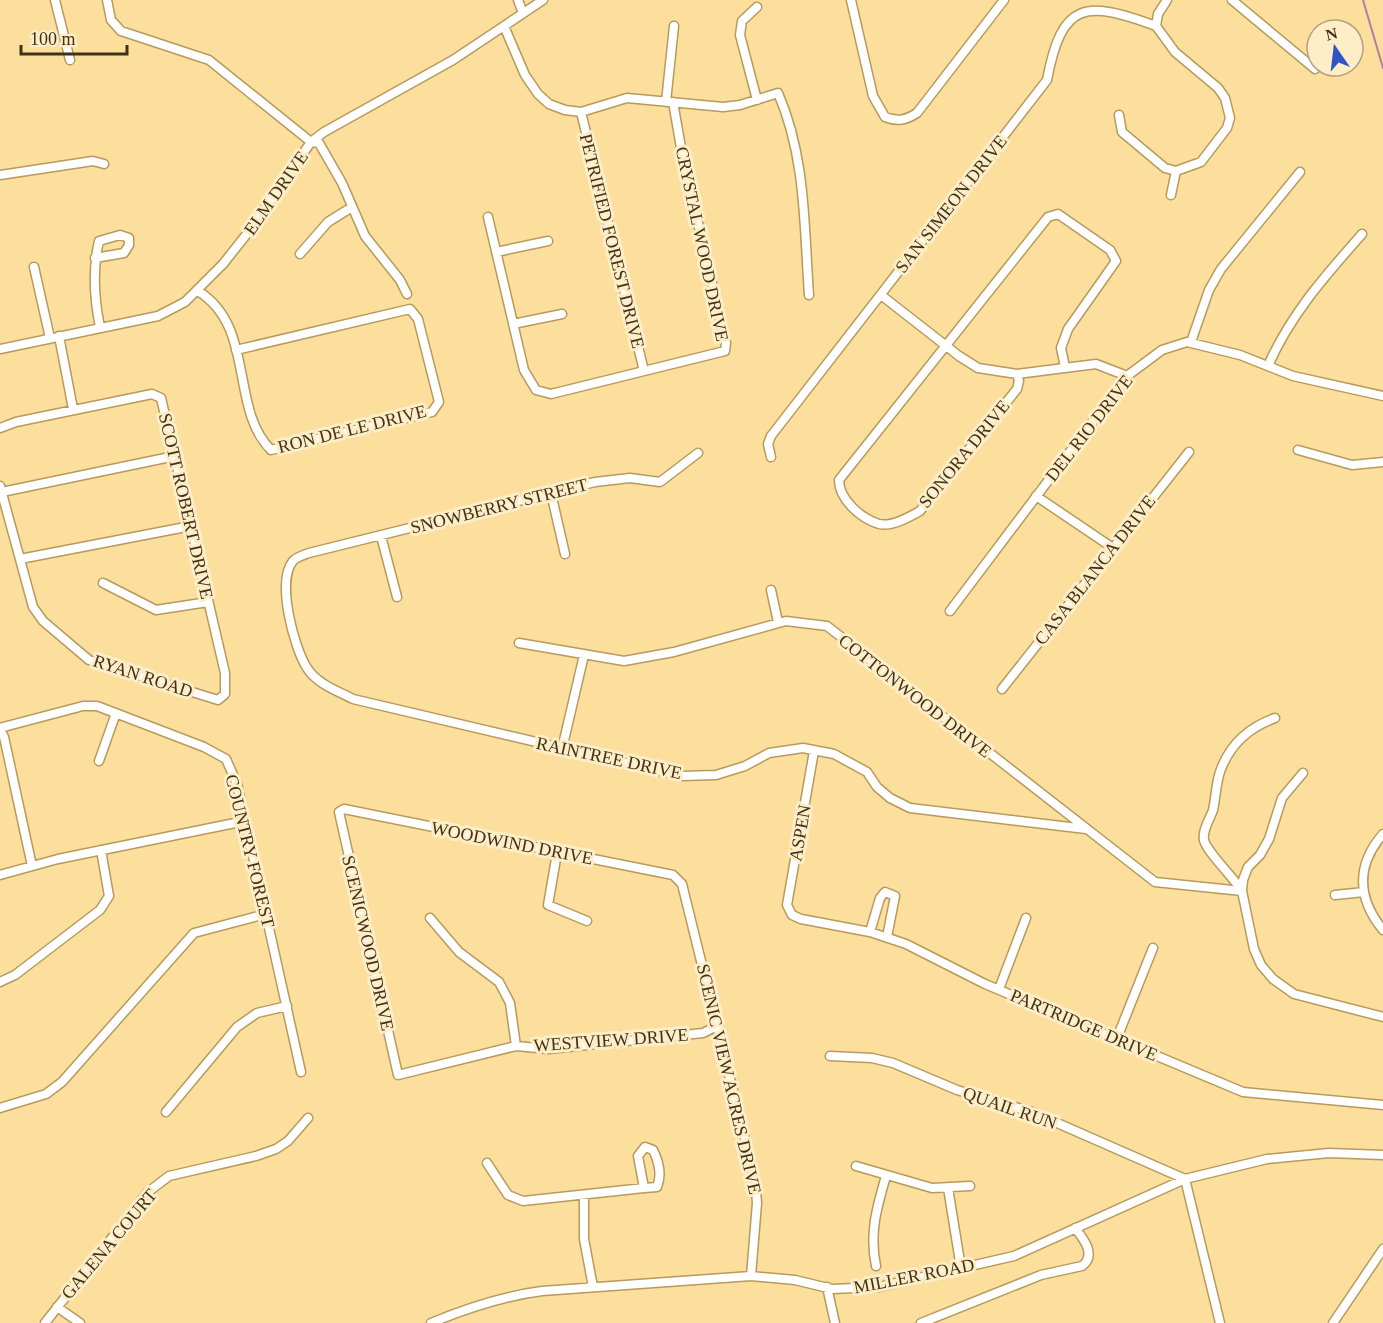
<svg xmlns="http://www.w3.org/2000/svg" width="1383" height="1323" font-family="Georgia,serif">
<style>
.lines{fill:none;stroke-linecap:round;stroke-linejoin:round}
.stream{stroke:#b27da8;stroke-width:2}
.minor-casing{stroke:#b79a5c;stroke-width:11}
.minor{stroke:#fff;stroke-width:8}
.labels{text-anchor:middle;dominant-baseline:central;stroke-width:6;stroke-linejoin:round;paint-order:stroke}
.street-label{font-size:18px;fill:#3e3218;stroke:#ffedc7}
</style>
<rect width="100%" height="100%" fill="#fcde9d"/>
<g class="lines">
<path class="stream" d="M1363,0L1383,68"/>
<g class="minor-casing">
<path id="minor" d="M55,0L70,60
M107,0L111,20L121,31L209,60L311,142L319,143L342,183L365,236L400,280L407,294
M518,0L523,13
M851,0L873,96L885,117C898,122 906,120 917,113L1004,0
M1232,0L1315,69
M504,26L525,75L538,94L549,104L565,110L581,112L627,98L723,107L740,105L778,93C806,157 804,226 809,295
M1156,26L1175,52L1218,88L1225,98L1230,118L1227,128L1201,162L1176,171L1171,195
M1156,26L1158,14L1167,0
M757,100L740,35L742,21L757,7
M666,102L674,26
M581,112L644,371
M1119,115L1122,132L1165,168L1176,171
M0,175L93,161L104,164
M488,217L524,370L536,390L551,394L725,351L726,343L683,159L673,102
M496,252L548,241
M300,254L328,222L352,207
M95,258L124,253L129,245V238L120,235L99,241C92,271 94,298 100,327
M34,267L50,338
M198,291C256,327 229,408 271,450L432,412L439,402L418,319L410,309L236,350
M881,295L959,356L978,368L1017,374L1096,364L1127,376
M513,324L562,314
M59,336L73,409
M1191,342L1209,290L1221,269L1300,172
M0,349L158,316L185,302L223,264L246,235L311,142L324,132L453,60L543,0
M1268,366C1290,315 1325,276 1362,234
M1017,374L1019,381L1017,389L920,511C909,517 892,527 879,524C860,518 839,499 839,480L1048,217L1058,214L1110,250L1116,261L1068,329L1061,348L1065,367
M0,428L16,422L152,394L161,398L225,673V694L218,700L89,660L43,621L33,607L0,486
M1298,450L1352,465L1383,462
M698,453L660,482L630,478L595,482L309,553C304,555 296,557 293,561C276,581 294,648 307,668C317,684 338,691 353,699L681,776L716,775L745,766L769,753L803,748L834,754L867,772L877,787L890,798L910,808L1086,829
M771,457L768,444L771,436L1047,80C1062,1 1085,0 1156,26
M2,492L175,456
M551,493L565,554
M1036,496L1113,548
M381,536L397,597
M20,559L191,526
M103,583L156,610L208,602
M771,590L778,622
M950,611L1127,376L1162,350L1187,342L1240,355L1293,376L1383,396
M519,643L624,661L674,652L786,621L827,626L1155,882L1242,891
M1002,689L1189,452
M0,728L83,706H97L204,747L226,759L237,784L301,1072
M0,730L4,737L32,866
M562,749L584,655
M814,751L787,905L792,915L801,919L870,932L906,944L985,984L1243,1092L1383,1105
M99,761L116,713
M1303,773L1282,798L1269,839L1260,855L1248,867L1243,880L1242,891L1254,949L1261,965L1273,979L1294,994L1383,1017
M1383,834C1356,865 1357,898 1383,930
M557,853L548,905L587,921
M0,875L58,859L245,821
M1242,891C1234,878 1206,851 1204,840C1202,830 1210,819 1213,810C1216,797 1216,781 1221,769C1231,743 1250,727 1275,718
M1335,895L1364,892
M430,918L459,952L499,982L510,1003L516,1046
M870,932L880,898L885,892L895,896L887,937
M0,982L15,975L100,910L109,896L101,850
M999,989L1026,918
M719,1025L703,1033L549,1049L516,1046L398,1075L339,812L344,809L673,875L682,884L755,1180L757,1203L751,1276
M1117,1038L1153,948
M830,1056L872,1058L893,1063L957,1090L1032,1112L1185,1179L1220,1323
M0,1108L46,1094L62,1082L194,933L266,914
M166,1112L237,1027L257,1013L287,1006
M487,1163L508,1195L523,1201L644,1188L657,1187C662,1175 659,1162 653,1150L645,1147L638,1156L644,1188
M856,1166L932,1188L970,1186
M948,1188L961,1268
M584,1195V1239L593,1287
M876,1266C869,1233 877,1207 886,1176
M827,1287L835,1323
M57,1307L80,1323
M45,1323L148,1192L169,1176L256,1156L276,1149L288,1141L308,1118
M431,1323C467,1308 503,1296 542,1291L751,1276L795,1280L832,1289L879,1287L1014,1256L1185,1179L1267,1159L1329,1153L1383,1155
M921,1323L1041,1275L1082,1266C1097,1255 1083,1238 1075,1228
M1333,1323L1383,1249"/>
</g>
<use href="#minor" class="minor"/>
</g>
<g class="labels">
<g class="street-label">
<text transform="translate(276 193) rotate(-55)">ELM DRIVE</text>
<text transform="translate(951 204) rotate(-52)">SAN SIMEON DRIVE</text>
<text transform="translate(612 241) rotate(76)">PETRIFIED FOREST DRIVE</text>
<text transform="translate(702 244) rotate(78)">CRYSTAL WOOD DRIVE</text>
<text transform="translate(1089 428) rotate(-52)">DEL RIO DRIVE</text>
<text transform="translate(352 429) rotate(-14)">RON DE LE DRIVE</text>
<text transform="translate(964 454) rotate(-51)">SONORA DRIVE</text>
<text transform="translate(186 506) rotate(77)">SCOTT ROBERT DRIVE</text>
<text transform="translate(499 506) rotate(-14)">SNOWBERRY STREET</text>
<text transform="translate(1095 570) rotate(-52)">CASA BLANCA DRIVE</text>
<text transform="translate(143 676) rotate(18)">RYAN ROAD</text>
<text transform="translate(915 696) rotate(38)">COTTONWOOD DRIVE</text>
<text transform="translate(609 758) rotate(12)">RAINTREE DRIVE</text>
<text transform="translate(800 833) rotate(-80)">ASPEN</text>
<text transform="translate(512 843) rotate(11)">WOODWIND DRIVE</text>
<text transform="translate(250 851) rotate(76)">COUNTRY FOREST</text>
<text transform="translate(368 943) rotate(77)">SCENICWOOD DRIVE</text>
<text transform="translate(1084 1025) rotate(23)">PARTRIDGE DRIVE</text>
<text transform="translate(611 1040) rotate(-4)">WESTVIEW DRIVE</text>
<text transform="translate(729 1079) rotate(77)">SCENIC VIEW ACRES DRIVE</text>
<text transform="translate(1010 1108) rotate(19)">QUAIL RUN</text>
<text transform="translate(109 1244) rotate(-50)">GALENA COURT</text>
<text transform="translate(914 1276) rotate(-11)">MILLER ROAD</text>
</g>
</g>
<g transform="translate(1335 48) rotate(346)"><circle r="28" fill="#ffedc7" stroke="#b2a281" stroke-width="1.5"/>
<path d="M0-4.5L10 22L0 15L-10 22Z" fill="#2d55c4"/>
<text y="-9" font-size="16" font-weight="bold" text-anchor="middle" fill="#3e3218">N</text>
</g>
<path d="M21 45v9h106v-9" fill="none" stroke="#3e3218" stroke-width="3"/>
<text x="30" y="45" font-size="18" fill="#3e3218" stroke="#ffedc7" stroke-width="4.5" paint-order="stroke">100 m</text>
</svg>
